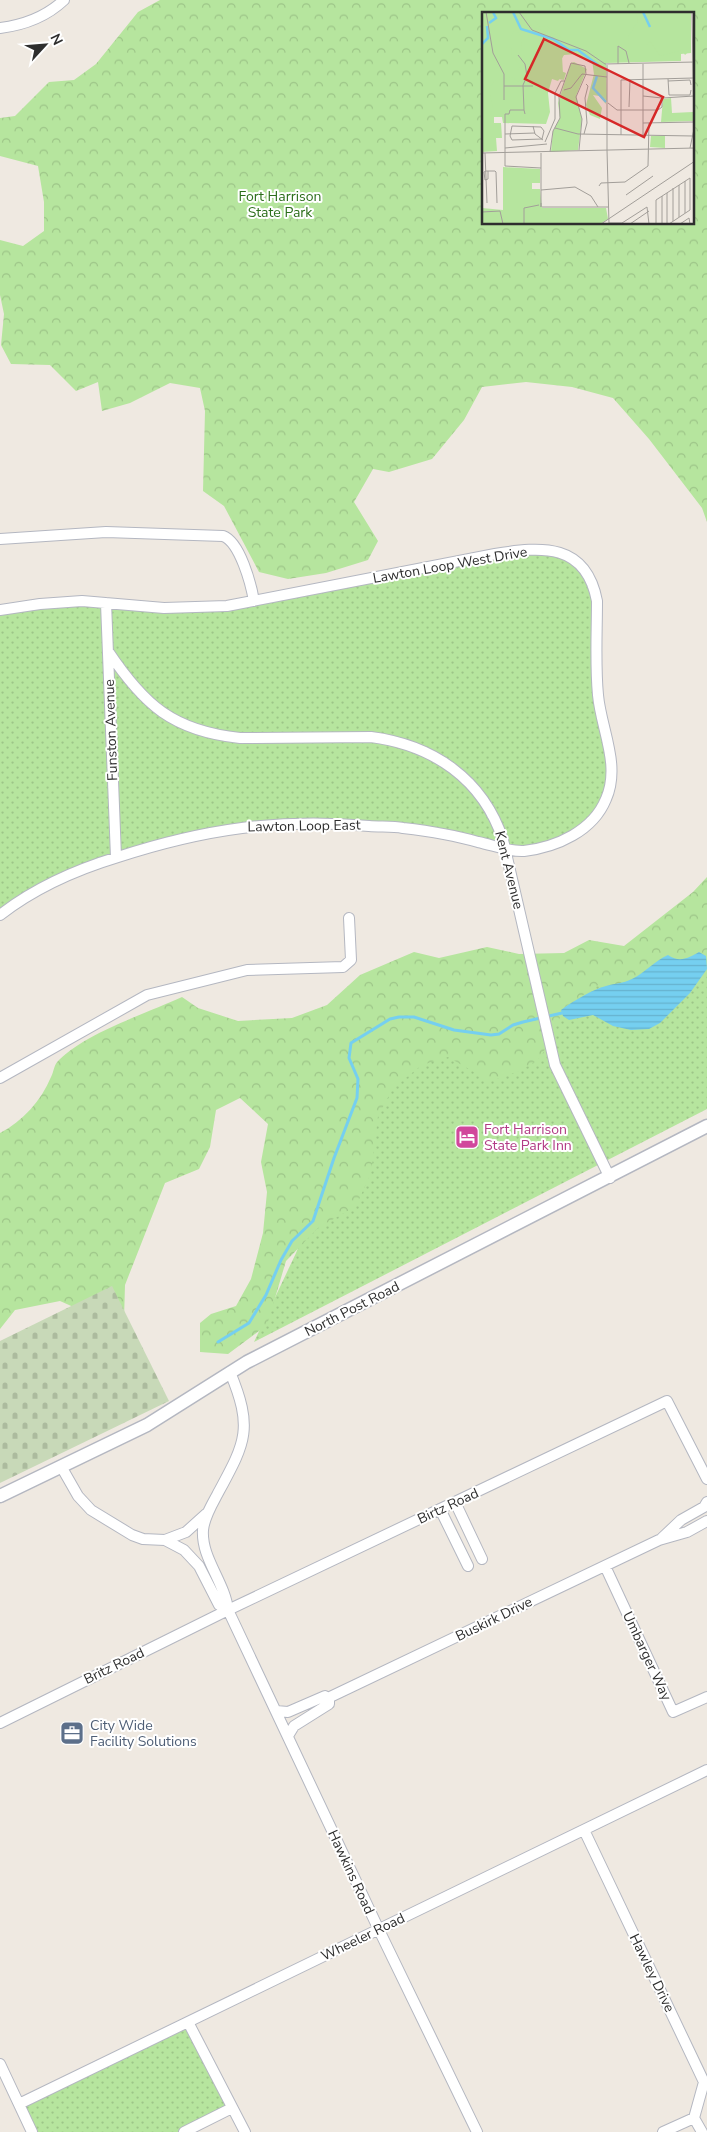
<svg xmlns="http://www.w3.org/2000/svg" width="707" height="2132" font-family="'Nunito Sans',sans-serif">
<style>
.green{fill:url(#green-dots)}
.forest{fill:url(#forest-crowns);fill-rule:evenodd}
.cemetery{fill:url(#cemetery-stones)}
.water{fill:url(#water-rules)}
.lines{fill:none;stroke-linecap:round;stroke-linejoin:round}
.stream{stroke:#75cff0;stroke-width:3}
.minor-casing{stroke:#b4b7c1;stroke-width:12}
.tertiary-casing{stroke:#b4b7c1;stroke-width:15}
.minor{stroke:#fff;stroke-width:10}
.tertiary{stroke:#fff;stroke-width:12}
.labels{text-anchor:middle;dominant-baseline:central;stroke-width:4;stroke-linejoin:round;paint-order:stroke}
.park-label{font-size:14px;fill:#2c6e1b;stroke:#fff}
.street-label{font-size:14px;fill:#2e2e2e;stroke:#fff}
.hotel-label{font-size:14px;fill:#b23c85;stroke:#fff;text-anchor:start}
.service-label{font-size:14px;fill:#4e5e75;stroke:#fff;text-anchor:start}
.inset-river{fill:none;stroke:#75cff0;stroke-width:2.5}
.inset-road{fill:none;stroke:#a29e99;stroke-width:1}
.view{fill:#d62828;fill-opacity:0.15;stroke:#d62828;stroke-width:2.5}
.inset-edge{fill:none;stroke:#2e2e2e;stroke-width:2.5}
</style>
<defs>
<pattern id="green-dots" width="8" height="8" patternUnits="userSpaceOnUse" patternTransform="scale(1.25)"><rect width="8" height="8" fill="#b6e59e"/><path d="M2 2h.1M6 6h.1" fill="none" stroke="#9dc588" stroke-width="1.8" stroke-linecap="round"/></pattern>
<pattern id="forest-crowns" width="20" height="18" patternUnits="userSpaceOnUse" patternTransform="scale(1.25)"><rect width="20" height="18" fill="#b6e59e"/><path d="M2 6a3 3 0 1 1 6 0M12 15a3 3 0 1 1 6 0" fill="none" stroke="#9dc588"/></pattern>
<pattern id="cemetery-stones" width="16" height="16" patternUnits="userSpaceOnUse" patternTransform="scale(1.25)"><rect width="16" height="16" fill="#c8d9b8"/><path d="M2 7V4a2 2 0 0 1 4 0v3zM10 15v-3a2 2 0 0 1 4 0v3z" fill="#acbb9e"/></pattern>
<pattern id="water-rules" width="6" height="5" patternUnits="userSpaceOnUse" patternTransform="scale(1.25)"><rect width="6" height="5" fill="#75cff0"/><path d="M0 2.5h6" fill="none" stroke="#66b2ce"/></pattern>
</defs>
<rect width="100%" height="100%" fill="#efe9e1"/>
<path class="green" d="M495,554H566L595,589L597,659L611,785L585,828L527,850L453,836L277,824L104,861L0,915V610L40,604L195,608Z
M707,886V1109L254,1342L296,1253L357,1098L625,952Z
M188,2022L232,2108L184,2132H32L19,2104Z"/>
<path class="forest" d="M160,0H707V522L702,508L649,439L613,398L572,387L526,382L482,387L464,420L432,459L389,472L373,469L354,502L378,541L368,560L326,573L288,579L259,572L224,506L203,491L205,411L200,388L170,383L130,403L102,411L98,382L76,391L50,365L11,364L1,345L4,314L0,295V240L23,246L44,231V202L38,166L0,156V118L15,116L49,82L74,80L96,64L138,12ZM483,14H693V224H483Z
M707,877V967L635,987L598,985L565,1007L542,1055L535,1062L519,1071L486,1083L474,1072L448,1057L422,1065L393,1088L378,1116L371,1173L356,1206L318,1228L286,1261L267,1325L228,1354L200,1352V1323L211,1314L236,1306L251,1279L263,1233L267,1192L261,1162L268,1124L240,1098L216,1110L210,1147L199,1169L165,1183L125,1285L124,1319L87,1313L60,1301L15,1310L0,1329V1133C23,1121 41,1101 51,1077C54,1071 54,1064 59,1060C88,1032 145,1014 182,997L198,1008L238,1021L292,1018L327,1005L360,975L414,952L439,958L487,947L519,954L564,953L589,940L624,946L693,892Z"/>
<path class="cemetery" d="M112,1286L169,1401L0,1483V1341Z"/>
<path class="water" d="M699,952L706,956L707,969L690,993L660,1023L649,1029L631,1030L613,1026L593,1015L569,1020L563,1016L561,1010C572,1002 593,989 606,986C616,983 622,984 632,979C645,973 654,961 668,955C680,963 688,958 699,952Z"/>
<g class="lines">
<path class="stream" d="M218,1342L249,1323L266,1295L281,1260L292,1241L313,1221L334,1158L357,1098L358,1079L349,1058L351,1043L390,1019L399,1017H414L454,1030L491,1035L499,1034L513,1025L523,1022L562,1013"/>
<g class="minor-casing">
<path id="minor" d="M0,28C24,25 46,17 64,0
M0,539L106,532L223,536C240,542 251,584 254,601
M106,603L116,857
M0,610L40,604L82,601L164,608L227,606L495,554C542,546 586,543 597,601C597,632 595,664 598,695C601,729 621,765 606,799C593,831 557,847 524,851C509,852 493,845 478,842C454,835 429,831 403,828C392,826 380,827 369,826C279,818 204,829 118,857C75,870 36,887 0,915
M108,651C144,705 173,731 240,738L371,737C433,745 483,779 503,840L555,1065L610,1178
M0,1078L147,995L247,970L343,967L351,960L349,918
M230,1372C254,1430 245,1443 217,1495C211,1506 204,1518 203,1530C201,1558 225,1582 228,1610L379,1930L477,2132
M62,1468L78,1496L91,1510L132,1535L143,1539L165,1540L184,1550L199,1566L219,1605L228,1610
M455,1502L482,1559
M440,1509L468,1566
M662,1538L681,1520L704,1507L707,1502
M165,1540L186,1532L206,1514
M605,1566L673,1712L707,1697
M328,1698L659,1540L687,1532L707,1521
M276,1711L288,1712L325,1696L329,1700V1704L294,1726L288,1736
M0,1723L228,1610L667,1401L707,1479
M584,1830L704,2082L694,2118
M188,2022L245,2132
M0,2064L32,2132
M19,2104L707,1770
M184,2132L232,2108
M663,2132L694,2118L702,2132"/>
</g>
<g class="tertiary-casing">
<path id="tertiary" d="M0,1496L147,1425L247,1362L707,1126"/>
</g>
<use href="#minor" class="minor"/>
<use href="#tertiary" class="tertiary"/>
</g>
<defs>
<g id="hotel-square" transform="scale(1.25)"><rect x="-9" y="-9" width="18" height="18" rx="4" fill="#d1479c" stroke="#fff"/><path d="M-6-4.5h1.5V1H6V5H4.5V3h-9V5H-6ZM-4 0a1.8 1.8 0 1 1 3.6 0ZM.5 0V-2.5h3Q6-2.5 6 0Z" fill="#fff"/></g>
<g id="office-square" transform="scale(1.25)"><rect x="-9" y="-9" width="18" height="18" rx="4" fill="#5c6f8a" stroke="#fff"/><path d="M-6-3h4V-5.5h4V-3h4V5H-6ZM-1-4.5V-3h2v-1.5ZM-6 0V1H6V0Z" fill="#fff"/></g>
</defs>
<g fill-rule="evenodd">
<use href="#hotel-square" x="467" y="1137"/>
<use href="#office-square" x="72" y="1733"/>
</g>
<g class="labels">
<g class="park-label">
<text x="280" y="196">Fort Harrison<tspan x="280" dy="16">State Park</tspan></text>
</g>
<g class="street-label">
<text transform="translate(450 565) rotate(-10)">Lawton Loop West Drive</text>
<text transform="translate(111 730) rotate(-92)">Funston Avenue</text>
<text transform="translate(304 826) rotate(-1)">Lawton Loop East</text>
<text transform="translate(509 870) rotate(76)">Kent Avenue</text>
<text transform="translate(352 1309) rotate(-27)">North Post Road</text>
<text transform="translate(448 1506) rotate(-25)">Birtz Road</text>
<text transform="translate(494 1619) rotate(-26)">Buskirk Drive</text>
<text transform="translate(647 1656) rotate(65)">Umbarger Way</text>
<text transform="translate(114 1666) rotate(-26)">Britz Road</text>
<text transform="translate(351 1872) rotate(65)">Hawkins Road</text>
<text transform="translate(363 1937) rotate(-26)">Wheeler Road</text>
<text transform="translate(652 1973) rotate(64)">Hawley Drive</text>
</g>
<g class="hotel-label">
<text x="484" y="1129">Fort Harrison<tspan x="484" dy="16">State Park Inn</tspan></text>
</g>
<g class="service-label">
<text x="90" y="1725">City Wide<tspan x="90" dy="16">Facility Solutions</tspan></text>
</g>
</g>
<g transform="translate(482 12)">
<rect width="212" height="212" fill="#efe9e1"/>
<path d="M0,0H209V41L199,42V49L124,51L125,89L114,77L110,48L88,39L80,44L81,62L76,69L70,67L66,81L68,100L64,112L21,111L20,105H12V111H19L20,126H14L15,139L0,140ZM92,50L105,57L94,84L100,107L96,138L69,140L71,119L78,106L76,91L89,51ZM189,86L190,101L211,100V109L179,110L181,87ZM183,124V136L168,135L169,124ZM21,155L58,157V171H50V177H58L60,196H124L126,207L118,212H0V196L21,198Z" fill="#b6e59e"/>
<path d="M0,0H4L6,11L11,6L10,0L25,4L32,0L50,20L101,39L112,46L116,52L114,74L124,88V92L117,84L111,83L120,96L118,107L108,103L104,93L113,58L111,50L94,42L82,43L78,50L79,59L84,61L82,68L70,66L64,76L56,75L57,71L53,69L50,73L48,56L40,40L39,24L33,17L24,35L30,36L29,43L39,54L35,59L40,64L37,70L29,65L12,69L7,77L11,96L8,105H4L0,97ZM40,0L51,1L56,15L64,14L75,20L84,32L72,22L50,15ZM154,0H208V38L203,43L200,38L178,44L168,29L164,34V48L152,40L147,35L146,25L156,9Z" fill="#b6e59e"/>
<path class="inset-river" d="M31,0L39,17L71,27L87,38H96L116,53M161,0L168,15M7,11L14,6L11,0M0,32L6,26L5,14M115,64L111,76L124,90"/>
<path class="inset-road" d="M4,0L11,41L22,62V88M37,0L50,18L104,39L123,52L213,50M36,43L43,52L45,64L41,73L42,98M136,52V34L144,39L147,51M125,53V138M186,67L187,83H208L209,78M186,69L208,68L209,73M22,74H51M82,78L89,76L100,62L125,65M161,84L180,86M126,91L135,98H176L180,95V86L212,84M147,95L148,68M43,102L42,98H28L27,102H23V154L59,156M161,111L212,110M30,114L59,115L62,119L60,127L30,128L28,124ZM51,114L53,122L61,128M73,116L96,122L211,124M23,122L53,121M102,122L105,111L103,86L106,74L104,72M139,123V68L211,66M161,123V52M63,130L73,107V81L79,69H83M23,136L65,132M208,136L212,117L210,0M97,138L100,107L94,85L104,62M125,138L127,212M68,140L71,119L78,106L77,85L89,51L103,54L104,62M0,141L213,136M3,141L5,191M59,141V195V191M6,159V167L3,168L2,160L4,159H13L14,160M14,160L15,191M203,169V201M197,173V205M117,174L119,171L143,170L166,154L167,111M191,176V209M59,178L93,175L109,184L116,195M185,181V212M144,183L171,164M180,184V212M60,195H126M0,200L18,199L21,212M127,211H140L165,195L167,212M42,212V196L57,193M119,212L213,149M148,212L167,199M174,212V188L208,166V198L187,212M198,212L207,206L208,212"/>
<path class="view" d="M62,27L181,85L162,125L43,67Z"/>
<rect width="212" height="212" class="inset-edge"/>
</g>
<g transform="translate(45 45) rotate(64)" stroke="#ffffff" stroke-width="4" paint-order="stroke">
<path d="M0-4L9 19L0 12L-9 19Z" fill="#2e2e2e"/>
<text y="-8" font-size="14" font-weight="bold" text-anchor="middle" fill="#2e2e2e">N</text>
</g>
</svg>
